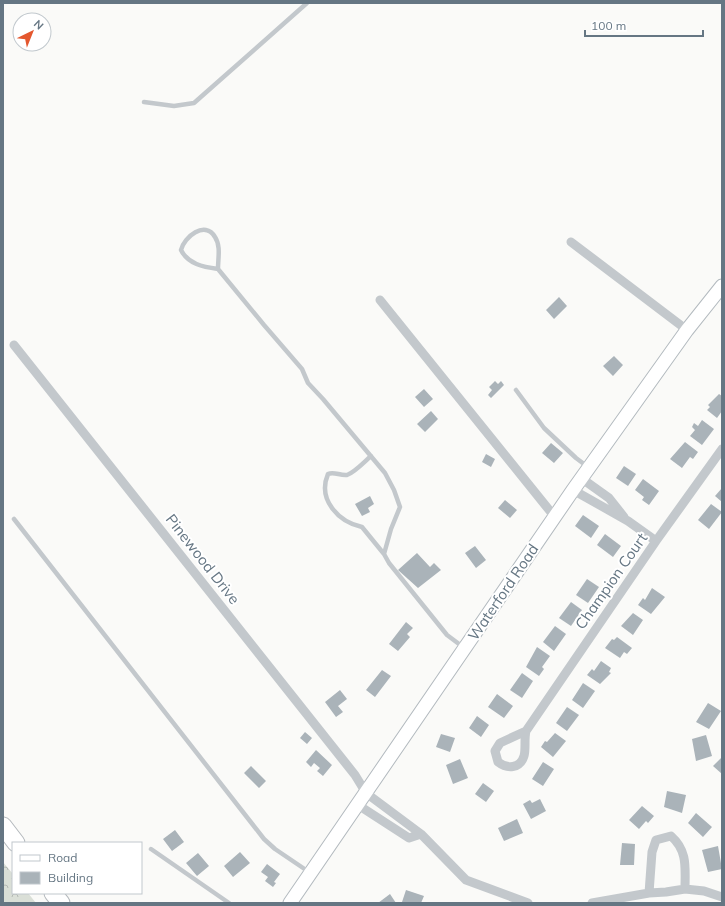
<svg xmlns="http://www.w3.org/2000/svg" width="725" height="906" font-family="Mulish,sans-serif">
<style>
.forest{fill:url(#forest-crowns)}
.building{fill:#aab3b9}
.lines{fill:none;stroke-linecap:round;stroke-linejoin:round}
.secondary-casing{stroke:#b3babf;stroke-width:15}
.highway-casing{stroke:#b4b9bd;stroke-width:19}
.lane{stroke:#c3c8cc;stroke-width:4.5}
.street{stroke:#c3c8cc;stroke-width:9}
.secondary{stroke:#fff;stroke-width:13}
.highway{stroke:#fff;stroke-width:17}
.labels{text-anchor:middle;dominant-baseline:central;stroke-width:4;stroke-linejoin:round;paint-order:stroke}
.street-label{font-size:15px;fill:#657683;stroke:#fff}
</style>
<defs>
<pattern id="forest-crowns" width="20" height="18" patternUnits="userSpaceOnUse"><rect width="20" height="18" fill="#dadfd7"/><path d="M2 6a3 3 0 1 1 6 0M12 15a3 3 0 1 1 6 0" fill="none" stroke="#b4b9b4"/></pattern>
</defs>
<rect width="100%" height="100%" fill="#fafaf8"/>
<path class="forest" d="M3,862L13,874V893H28L36,903H3Z"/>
<path class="building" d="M559,297L567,306L554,319L546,310Z
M614,356L623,365L613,376L603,366Z
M495,381L498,384L501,381L504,385L491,398L488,395L492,390L489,387Z
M424,389L433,399L424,407L415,397Z
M719,394L722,396V411L717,418L707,410L710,407L708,405Z
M431,411L438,419L425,432L417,424Z
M702,420L714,429L702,445L690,436L695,430L692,427L694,423L698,426Z
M685,442L698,452L693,459L690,457L682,468L670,459Z
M551,443L563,453L554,463L542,453Z
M486,454L495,459L491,467L482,462Z
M624,466L636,474L628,486L616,478Z
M643,479L659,491L649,505L642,500L644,497L635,490Z
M722,488V502L715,496Z
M370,496L374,504L368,508L370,512L362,516L355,504Z
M505,500L517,510L510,518L498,508Z
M711,504L722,512L709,529L698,520Z
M583,515L599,526L591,538L575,526Z
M605,534L621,546L613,557L597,545Z
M475,546L486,560L476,568L465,553Z
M417,553L430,567L434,563L441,570L418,588L398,570Z
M587,579L599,587L588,603L576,595Z
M652,588L665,597L651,614L638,605L643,598L645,600Z
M571,602L582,610L571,626L559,618Z
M633,613L643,620L633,635L621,626Z
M406,622L413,628L407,634L410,637L398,651L389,644Z
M555,626L566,634L554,651L543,642Z
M617,637L632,648L627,654L624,652L620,658L605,648L612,639L614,640Z
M537,647L550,656L542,667L544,669L539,676L526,667Z
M601,661L611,668L609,672L611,673L600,684L587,675L592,669L594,671Z
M382,670L391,676L375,697L366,690Z
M522,673L533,681L522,698L510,690Z
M583,683L595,691L583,708L572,700Z
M340,690L347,699L338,706L343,712L336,717L325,702Z
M497,694L513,706L504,718L488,707Z
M708,703L721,711L709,729L696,722Z
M567,707L579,715L567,731L556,723Z
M477,716L489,725L481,737L469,728Z
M305,732L312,738L307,744L300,738Z
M555,733L566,741L553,757L541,747L545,741L547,742Z
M441,734L455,738L450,752L436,747Z
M706,735L712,756L696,761L692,739Z
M316,750L332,765L323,776L317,771L320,768L314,763L311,767L306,762Z
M722,757V774L713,766Z
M460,759L468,778L453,784L446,765Z
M543,762L554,769L543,786L532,779Z
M251,766L266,781L259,788L244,773Z
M483,783L494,791L486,802L475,794Z
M667,791L686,795L682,813L664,807Z
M540,799L546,811L531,819L523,804L530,800L532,803Z
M642,806L654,816L648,823L646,821L639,829L629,820Z
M696,813L712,827L703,837L688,823Z
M517,819L523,833L504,841L498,828Z
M175,830L184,842L172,851L163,839Z
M622,843L635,844L634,865H620Z
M718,846L722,869L708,872L702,850Z
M240,852L250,863L233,877L224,866Z
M198,853L209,866L197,876L186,863Z
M267,864L280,874L274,882L276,883L273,887L265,881L268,877L261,872Z
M406,890L424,896L421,903L402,902Z
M390,894L396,903H378Z"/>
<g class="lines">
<g class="secondary-casing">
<path id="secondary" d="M290,903L573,490L687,330L722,286"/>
</g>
<g class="highway-casing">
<path id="highway" d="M3,826L16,843
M53,893L61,903"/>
</g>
<path class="lane" d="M144,102L174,106L194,103L307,3
M218,269C203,267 188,264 181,250C184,237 205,220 215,237C221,246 218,258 218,269L264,325L302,369L308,383L323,399L385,473L394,490L400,507L391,529L384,554L389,563L447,635L463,647
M516,390L544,428L576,458L588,467
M371,456C364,462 355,472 347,475C340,476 334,471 328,474C317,500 339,522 362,527L384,554
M14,519L264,839L275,849L309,872
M151,849L229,903"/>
<path class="street" d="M571,242L687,330
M380,300L554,516
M14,345L355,775L366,793L421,834L466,880L528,903
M581,478L609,498L624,517
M573,490L628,521L656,541
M526,731L500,743L495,751L498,762C507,769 520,769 524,756C526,749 524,739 526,731L656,541L722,449
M358,805L409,838L421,834
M649,893L652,852L656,840L671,836C688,851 685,868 685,889
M592,903L649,893L666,892L685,889L704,891L722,897"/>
<use href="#secondary" class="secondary"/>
<use href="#highway" class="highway"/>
</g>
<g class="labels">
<g class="street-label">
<text transform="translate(203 559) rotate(52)">Pinewood Drive</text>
<text transform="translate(611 581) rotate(-55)">Champion Court</text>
<text transform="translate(503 592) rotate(-56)">Waterford Road</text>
</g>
</g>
<rect width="725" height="906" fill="none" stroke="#657683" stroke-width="8"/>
<rect x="12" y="842" width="130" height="52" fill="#ffffff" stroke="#c1c8cd"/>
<rect x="20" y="855" width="20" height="6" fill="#ffffff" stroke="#c1c8cd"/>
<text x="48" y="862" font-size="12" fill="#657683">Road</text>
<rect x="20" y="872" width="20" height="12" fill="#aab3b9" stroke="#c1c8cd"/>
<text x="48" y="882" font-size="12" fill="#657683">Building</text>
<g transform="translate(32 32) rotate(43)"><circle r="19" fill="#ffffff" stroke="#c1c8cd"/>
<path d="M0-3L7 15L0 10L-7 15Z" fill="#e4572e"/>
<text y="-6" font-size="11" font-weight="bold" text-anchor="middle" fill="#657683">N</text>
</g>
<path d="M585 30v6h118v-6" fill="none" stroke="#657683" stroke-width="2"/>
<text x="591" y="30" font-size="12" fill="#657683" stroke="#ffffff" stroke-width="3" paint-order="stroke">100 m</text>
</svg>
